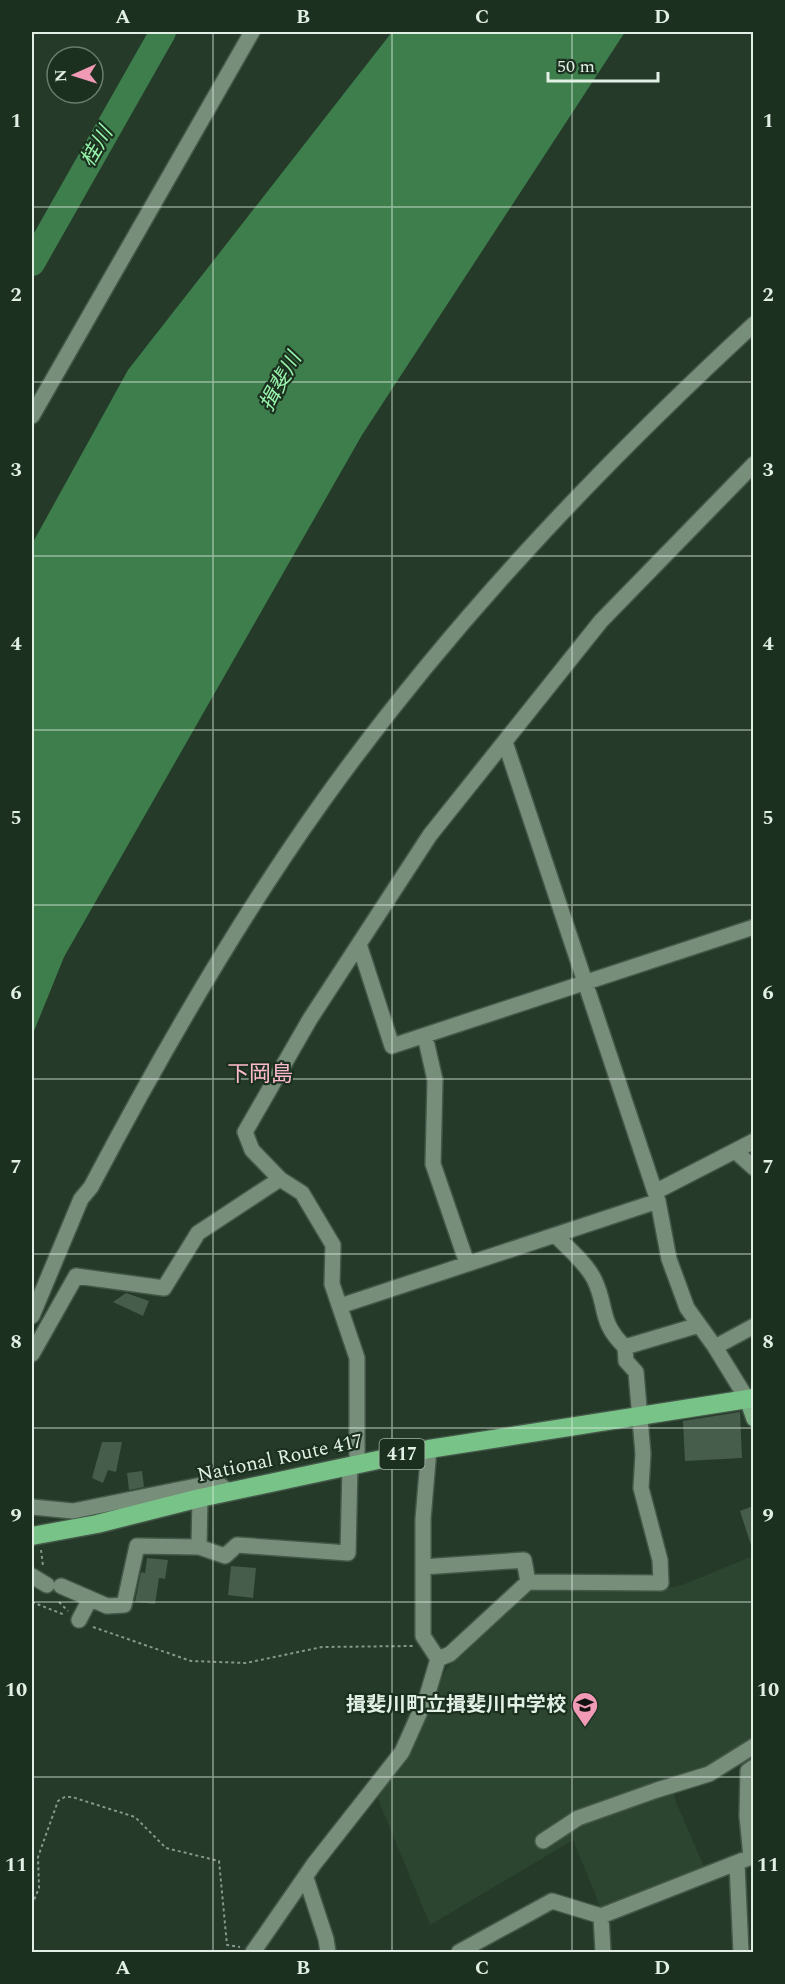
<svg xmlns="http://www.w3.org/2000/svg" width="785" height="1984" font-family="Spectral,'Noto Sans JP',serif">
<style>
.built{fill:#2b4530}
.water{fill:#3d7e4c}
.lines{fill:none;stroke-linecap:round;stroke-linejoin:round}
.river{stroke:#3d7e4c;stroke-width:26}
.building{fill:#475d4b}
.minor-casing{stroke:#445748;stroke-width:18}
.major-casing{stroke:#445748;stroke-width:18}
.highway-casing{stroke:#445748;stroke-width:21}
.path{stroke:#87988a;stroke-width:2;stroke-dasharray:3 3;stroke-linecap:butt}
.minor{stroke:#778e7b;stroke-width:15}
.major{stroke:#78ae82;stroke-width:15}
.highway{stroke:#78c387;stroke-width:18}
.grid{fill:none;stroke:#e2efe4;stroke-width:1.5;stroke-opacity:0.55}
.labels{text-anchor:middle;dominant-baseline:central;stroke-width:4.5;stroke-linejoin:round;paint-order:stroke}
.shield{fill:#1b301f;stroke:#a6b6a9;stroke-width:1.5}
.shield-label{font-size:18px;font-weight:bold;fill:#e2efe4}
.street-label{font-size:20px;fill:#e2efe4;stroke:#1b301f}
.poi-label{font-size:20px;font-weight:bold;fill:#e2efe4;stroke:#1b301f;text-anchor:end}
.water-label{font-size:21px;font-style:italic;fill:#98f3ab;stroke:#1b301f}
.quarter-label{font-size:22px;fill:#fdbace;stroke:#1b301f}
.neatline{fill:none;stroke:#e2efe4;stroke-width:2}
.grid-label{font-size:20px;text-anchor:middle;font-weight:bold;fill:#e2efe4}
</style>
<rect width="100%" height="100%" fill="#253a29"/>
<path class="built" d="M753,1556V1753L673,1789L676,1802L705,1869L602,1911L573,1840L430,1925L377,1797L405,1753L436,1684L464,1645L535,1585L659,1590L682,1585Z"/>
<path class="water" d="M392,32H625L362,435L64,957L32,1036V544L128,370Z"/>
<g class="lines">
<path class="river" d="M32,263L163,32"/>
</g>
<path class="building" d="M126,1293L149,1301L143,1316L113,1302Z
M740,1412L742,1458L685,1461L683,1421Z
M102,1442H122L116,1472L108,1470L103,1483L92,1478Z
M142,1471L144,1487L129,1490L127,1473Z
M753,1506V1545H751L740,1511Z
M147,1558L168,1560L165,1579L159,1578L155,1604L135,1602L141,1572L145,1573Z
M231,1566L256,1568L253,1598L228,1595Z"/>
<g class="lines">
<g class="minor-casing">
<path id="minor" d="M32,416L252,32
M505,742L658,1201L669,1259L687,1308L715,1347L747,1399
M359,944L392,1046L754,927
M425,1036L435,1080L433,1164L467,1263
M735,1151L754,1168
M655,1192L754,1141
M556,1236C568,1248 586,1263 594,1279C608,1307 598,1321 625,1347
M340,1306L658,1201
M32,1316L81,1199L91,1187C161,1054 236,923 323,801C448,626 596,470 754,324
M715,1347L754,1326
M32,1354L76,1276L164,1288L198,1233L280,1179
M357,1464V1358L332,1284L333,1245L302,1193L280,1179L252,1150L245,1132L310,1019L430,835L601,621L754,464
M200,1498L199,1547L225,1556L237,1545L348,1553L350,1466
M32,1507L73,1511L216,1482L230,1492
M423,1567L524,1560L528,1582
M32,1576L47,1585
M61,1586L107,1606L124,1605L137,1546L199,1547
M79,1620L90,1599
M438,1659L450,1654L528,1582L661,1583L660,1560L641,1488L643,1454L636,1372L626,1361L625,1347L699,1325
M543,1841L578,1818L657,1790L709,1774L754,1746
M737,1864L741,1952
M306,1878L326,1939L328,1952
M601,1916L603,1952
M253,1952L314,1864L402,1752L427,1696L438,1659L423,1636V1519L429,1449
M459,1952L552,1901L601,1916L751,1857L747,1816L748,1771L754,1767"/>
</g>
<g class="major-casing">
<path id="major" d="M747,1399L754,1419"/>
</g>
<g class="highway-casing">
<path id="highway" d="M32,1536L97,1524L200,1498L429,1449L754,1398"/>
</g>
<path class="path" d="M41,1550L43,1566
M32,1602L65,1615
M59,1602L68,1611
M93,1627L191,1661L246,1663L322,1647L413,1646
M32,1905L39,1888L38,1857L58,1801L65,1797H72L135,1817L166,1848L219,1861L227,1945L240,1947"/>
<use href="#minor" class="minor"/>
<use href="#major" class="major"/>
<use href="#highway" class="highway"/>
</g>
<path class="grid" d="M213,32V1952M392,32V1952M572,32V1952M32,207H754M32,382H754M32,556H754M32,730H754M32,905H754M32,1079H754M32,1254H754M32,1428H754M32,1602H754M32,1777H754"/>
<defs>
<g id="school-pin" transform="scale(1.35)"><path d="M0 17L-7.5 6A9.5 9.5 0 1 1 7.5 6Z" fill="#f09ab5" stroke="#1b301f"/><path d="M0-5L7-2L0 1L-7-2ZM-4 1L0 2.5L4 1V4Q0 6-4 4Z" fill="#111"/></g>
</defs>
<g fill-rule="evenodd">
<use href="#school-pin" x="585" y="1705"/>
</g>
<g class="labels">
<rect class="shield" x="379.5" y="1439" width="45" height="30" rx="4.5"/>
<g class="shield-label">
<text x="402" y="1454">417</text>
</g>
<g class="street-label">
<text transform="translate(280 1458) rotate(-12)">National Route 417</text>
</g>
<g class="poi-label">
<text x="566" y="1705">揖斐川町立揖斐川中学校</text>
</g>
<g class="water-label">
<text transform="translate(97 147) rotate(-60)">桂川</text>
<text transform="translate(281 382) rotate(-61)">揖斐川</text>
</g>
<g class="quarter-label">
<text x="260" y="1074">下岡島</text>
</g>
</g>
<rect width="785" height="1984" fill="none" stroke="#1b301f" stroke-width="66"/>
<g transform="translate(75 75) rotate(267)"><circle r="28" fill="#1b301f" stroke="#6b7c6e" stroke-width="1.5"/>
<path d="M0-4.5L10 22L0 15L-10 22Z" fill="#f09ab5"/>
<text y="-9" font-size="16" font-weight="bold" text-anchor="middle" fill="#e2efe4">N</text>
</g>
<path d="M548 72v9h110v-9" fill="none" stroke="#e2efe4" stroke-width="3"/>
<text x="557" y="72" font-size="18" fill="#e2efe4" stroke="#1b301f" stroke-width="4.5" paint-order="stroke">50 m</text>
<rect x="33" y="33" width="719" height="1918" class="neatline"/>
<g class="grid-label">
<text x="123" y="23">A</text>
<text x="303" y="23">B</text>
<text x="482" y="23">C</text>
<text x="662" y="23">D</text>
<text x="16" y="127">1</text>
<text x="768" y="127">1</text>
<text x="16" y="301">2</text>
<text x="768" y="301">2</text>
<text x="16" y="476">3</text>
<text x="768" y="476">3</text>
<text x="16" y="650">4</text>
<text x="768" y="650">4</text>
<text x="16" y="824">5</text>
<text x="768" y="824">5</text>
<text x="16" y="999">6</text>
<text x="768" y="999">6</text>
<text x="16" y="1173">7</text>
<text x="768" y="1173">7</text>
<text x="16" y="1348">8</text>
<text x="768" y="1348">8</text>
<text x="16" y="1522">9</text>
<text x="768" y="1522">9</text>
<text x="16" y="1696">10</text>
<text x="768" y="1696">10</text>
<text x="16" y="1871">11</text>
<text x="768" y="1871">11</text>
<text x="123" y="1974">A</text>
<text x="303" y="1974">B</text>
<text x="482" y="1974">C</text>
<text x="662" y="1974">D</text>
</g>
</svg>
